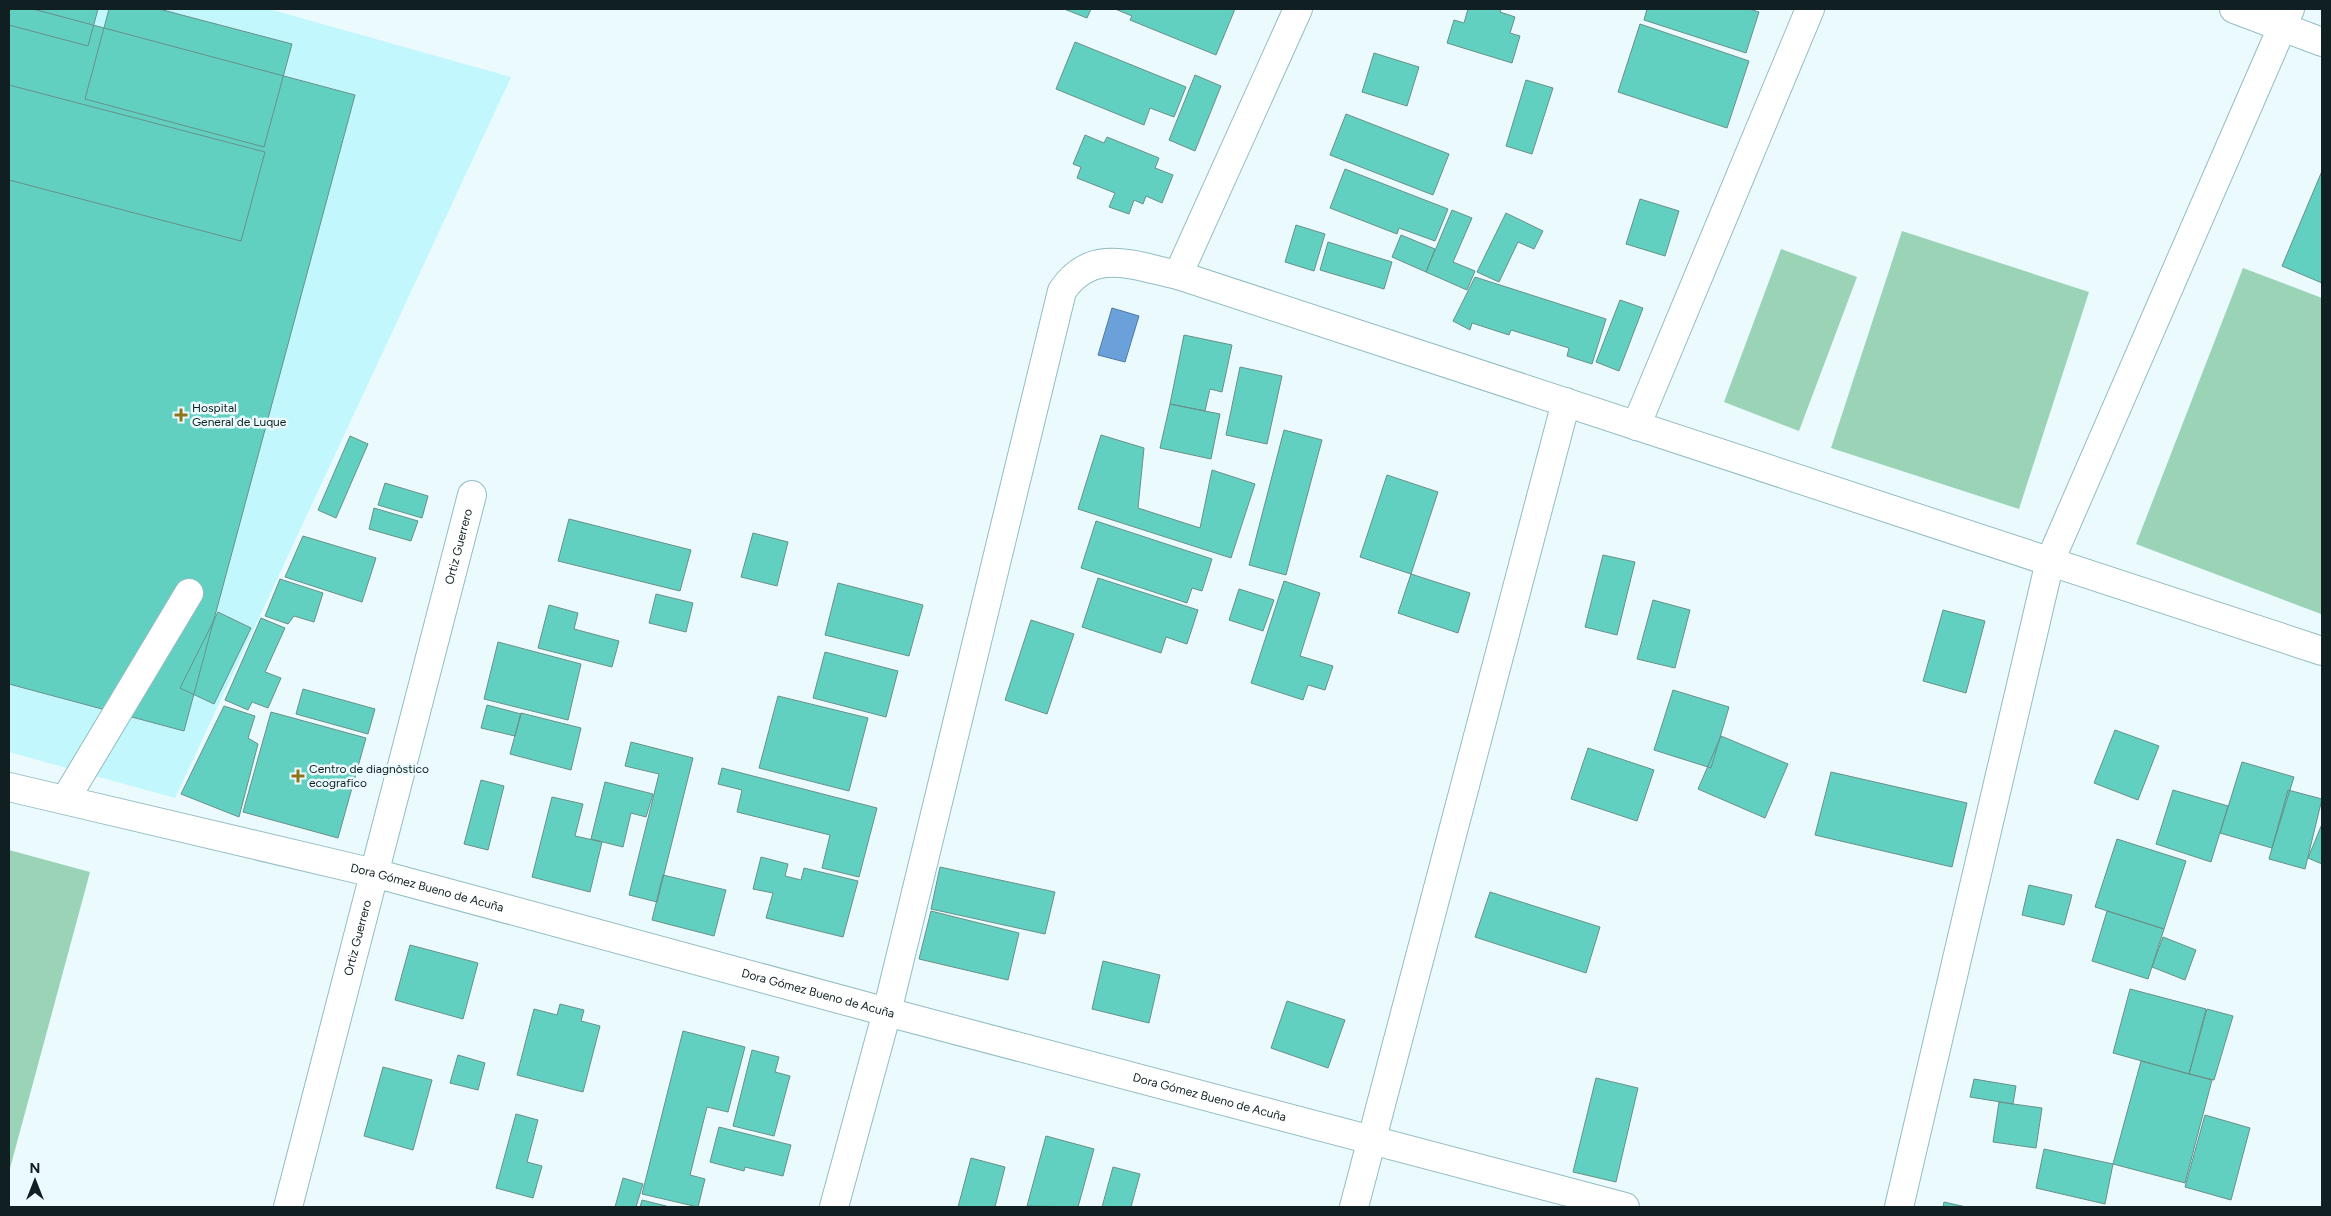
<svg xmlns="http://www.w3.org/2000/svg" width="2331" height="1216" font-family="Figtree,sans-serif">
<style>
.built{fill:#c2f7fe}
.green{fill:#9ad3b5}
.water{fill:#6ba1db;stroke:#507aa4}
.building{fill:#62d0c1;stroke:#689089}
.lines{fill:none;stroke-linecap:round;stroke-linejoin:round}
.minor-casing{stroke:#93bdc2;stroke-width:30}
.minor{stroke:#fff;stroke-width:28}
.poi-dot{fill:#8c751a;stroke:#eafafd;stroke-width:2}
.labels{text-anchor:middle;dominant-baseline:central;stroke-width:5;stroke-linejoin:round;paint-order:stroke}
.poi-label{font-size:12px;fill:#102022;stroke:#eafafd;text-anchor:start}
.street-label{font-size:12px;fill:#102022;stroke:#eafafd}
</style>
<rect width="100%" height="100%" fill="#eafafd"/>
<path class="built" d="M9,9H269L511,77L175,798L9,752Z"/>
<path class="green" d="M1902,231L2089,292L2019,509L1831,448Z
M1781,249L1857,277L1799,431L1724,402Z
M2243,268L2322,298L2321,614L2136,544Z
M9,850L90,872L9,1172Z"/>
<path class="water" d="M1112,308L1139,316L1125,362L1098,355Z"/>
<path class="building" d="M9,9H98L88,46L9,25Z
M9,9H33L355,95L184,731L9,684Z
M109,9H159L292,44L264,147L85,99Z
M1064,9H1091L1087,18Z
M1115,9H1235L1216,55L1130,20L1132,16Z
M1468,9H1501L1500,12L1515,17L1510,33L1520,36L1512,63L1447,43L1454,20L1464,23Z
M1647,9H1749L1759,12L1746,53L1644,20Z
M1640,24L1749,61L1727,128L1618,92Z
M1075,42L1186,87L1174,117L1150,108L1144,125L1056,89Z
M1374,53L1419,67L1407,106L1362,92Z
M1195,75L1221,86L1195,151L1169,140Z
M1526,80L1553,88L1532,154L1506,146Z
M9,85L265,152L241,241L9,180Z
M1346,114L1449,154L1433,195L1330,155Z
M1085,135L1104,143L1107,137L1159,158L1155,168L1173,175L1162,203L1146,196L1143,204L1134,200L1129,214L1109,207L1115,193L1077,178L1081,167L1073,164Z
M1345,169L1448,209L1435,241L1399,228L1397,234L1330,208Z
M2322,171V283L2282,266Z
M1640,199L1679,211L1665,256L1626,244Z
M1452,210L1472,218L1453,262L1475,271L1467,290L1426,272Z
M1506,213L1543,231L1534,249L1518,242L1499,282L1477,272Z
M1296,225L1325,234L1314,271L1285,262Z
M1401,235L1435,249L1426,272L1392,257Z
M1328,242L1392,262L1384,289L1320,270Z
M1475,277L1606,319L1592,364L1567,356L1569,348L1511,330L1509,335L1472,323L1470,330L1453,321Z
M1620,300L1643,308L1619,371L1596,362Z
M1184,335L1232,345L1222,392L1210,389L1205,411L1170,404Z
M1240,367L1282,376L1267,444L1226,435Z
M1170,404L1220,414L1211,459L1160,448Z
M1284,430L1322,440L1286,575L1249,565Z
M1101,435L1144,448L1138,508L1200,528L1212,470L1255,484L1231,558L1078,509Z
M350,436L368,444L336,518L318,510Z
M1387,475L1438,492L1411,574L1360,557Z
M385,483L428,496L422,518L378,505Z
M374,508L418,521L411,541L369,529Z
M569,519L691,550L680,591L558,561Z
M1096,521L1212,559L1202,591L1192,588L1187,603L1081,568Z
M753,533L788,542L777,586L741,577Z
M303,536L376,558L362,602L285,577Z
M1603,555L1635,562L1617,635L1585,627Z
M1411,574L1470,593L1458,633L1398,613Z
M1098,578L1198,610L1187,644L1166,637L1161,653L1082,627Z
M280,579L323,593L314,622L294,616L288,624L265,616Z
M1284,581L1320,593L1300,656L1333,666L1325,690L1308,685L1303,700L1251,683Z
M838,583L923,605L909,656L825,635Z
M1239,589L1274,600L1263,631L1229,620Z
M656,594L693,603L686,632L649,623Z
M1653,600L1690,610L1675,668L1637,659Z
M549,605L578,613L574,629L619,641L612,667L538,648Z
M1943,610L1985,621L1966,693L1923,681Z
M218,612L251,628L214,704L180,688Z
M261,618L285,628L265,672L281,678L268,708L252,702L248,710L225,700Z
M1031,620L1074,634L1047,714L1005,700Z
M498,642L581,664L568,720L484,699Z
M825,652L898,671L886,717L813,698Z
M303,689L375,709L368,734L296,714Z
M1673,690L1729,707L1711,768L1654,750Z
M778,696L868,718L849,791L759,768Z
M487,705L521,714L515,736L481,728Z
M224,706L255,716L248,738L258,744L239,817L181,794Z
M271,712L366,738L338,838L243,812Z
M521,713L581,728L571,770L510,754Z
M2115,730L2159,746L2138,800L2094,783Z
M1721,736L1788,764L1765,818L1698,789Z
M631,742L693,758L657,902L629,895L659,774L625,766Z
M1588,748L1654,770L1637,821L1571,799Z
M2242,762L2294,777L2272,848L2220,833Z
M722,768L877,808L859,877L822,868L830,835L737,812L742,790L718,784Z
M1831,772L1967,803L1952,867L1815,835Z
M481,780L504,786L488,850L464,844Z
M605,782L653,794L646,817L631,813L623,847L591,839Z
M2173,790L2228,806L2211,862L2156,844Z
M2288,790L2322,799L2305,869L2269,859Z
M552,797L583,804L575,836L602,842L590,892L532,877Z
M2322,824V864L2308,858Z
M2117,839L2186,861L2164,929L2095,907Z
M761,857L788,864L785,876L801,880L804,868L858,881L843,937L766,918L773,893L753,889Z
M940,867L1055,892L1045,934L931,909Z
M663,875L726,890L714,936L652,920Z
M2029,885L2072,895L2064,925L2022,915Z
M1490,892L1600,927L1586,973L1475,937Z
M931,911L1019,933L1008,980L919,959Z
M2107,911L2164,929L2148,979L2092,961Z
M2163,937L2196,950L2185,980L2152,967Z
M410,945L478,963L463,1019L395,1000Z
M1103,961L1160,975L1149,1023L1092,1009Z
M2130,989L2206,1009L2189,1074L2113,1053Z
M1287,1001L1345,1020L1328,1068L1271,1048Z
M560,1004L584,1010L581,1021L600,1026L583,1092L517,1075L534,1009L557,1015Z
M2207,1009L2233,1016L2214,1080L2189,1074Z
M683,1031L745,1047L728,1112L707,1107L690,1175L705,1179L698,1207L642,1194Z
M752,1050L779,1057L775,1072L790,1076L774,1136L733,1126Z
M458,1055L485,1063L478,1090L450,1083Z
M2141,1061L2212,1080L2185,1183L2113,1164Z
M383,1067L432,1080L413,1150L364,1136Z
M1596,1078L1638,1088L1616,1182L1573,1172Z
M1974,1079L2016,1086L2013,1104L1970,1097Z
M1999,1102L2042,1108L2036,1148L1993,1142Z
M516,1114L538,1120L527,1162L542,1166L533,1198L496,1188Z
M2205,1115L2250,1128L2231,1200L2185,1187Z
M719,1127L791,1145L783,1176L745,1167L744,1171L710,1162Z
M1046,1136L1094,1149L1078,1207L1027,1206Z
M2044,1149L2113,1164L2105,1204L2036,1188Z
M971,1158L1005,1167L995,1207H958Z
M1113,1167L1140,1174L1131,1207H1102Z
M623,1178L643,1184L636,1207H615Z
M642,1200L670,1207H640Z
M1944,1202L1966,1207H1943Z"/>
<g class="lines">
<g class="minor-casing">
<g id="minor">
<path d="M2234,9L2322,42"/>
<path d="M1178,275L1298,9"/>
<path d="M1636,426L1810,9"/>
<path id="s1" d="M9,787L374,873L887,1012L1625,1207"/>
<path d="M65,800L189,593"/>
<path id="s2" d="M288,1207L472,495"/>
<path d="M834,1207L887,1012L1062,291C1092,246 1134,266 1178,275L2322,651"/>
<path d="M1354,1207L1566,402"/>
<path d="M1899,1207L2050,561L2290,9"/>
</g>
</g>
<use href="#minor" class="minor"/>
</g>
<g class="poi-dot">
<path d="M178.5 407.5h5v5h5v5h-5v5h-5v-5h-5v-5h5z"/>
<path d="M295.5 768.5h5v5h5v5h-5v5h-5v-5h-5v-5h5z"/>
</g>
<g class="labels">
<g class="poi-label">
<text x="192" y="408">Hospital<tspan x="192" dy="14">General de Luque</tspan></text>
<text x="309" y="769">Centro de diagnòstico<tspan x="309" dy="14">ecografico</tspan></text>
</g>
<g class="street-label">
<text stroke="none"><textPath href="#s2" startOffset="682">Ortiz Guerrero</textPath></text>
<text stroke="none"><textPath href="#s1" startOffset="430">Dora Gómez Bueno de Acuña</textPath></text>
<text stroke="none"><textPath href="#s2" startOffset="278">Ortiz Guerrero</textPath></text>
<text stroke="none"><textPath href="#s1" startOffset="835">Dora Gómez Bueno de Acuña</textPath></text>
<text stroke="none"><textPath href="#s1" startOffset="1240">Dora Gómez Bueno de Acuña</textPath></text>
</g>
</g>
<rect width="2331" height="1216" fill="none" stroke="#102022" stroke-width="20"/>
<g transform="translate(35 1181)" stroke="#eafafd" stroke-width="4" paint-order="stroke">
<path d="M0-4L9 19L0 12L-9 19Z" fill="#102022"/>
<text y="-8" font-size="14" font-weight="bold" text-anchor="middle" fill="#102022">N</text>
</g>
</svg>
